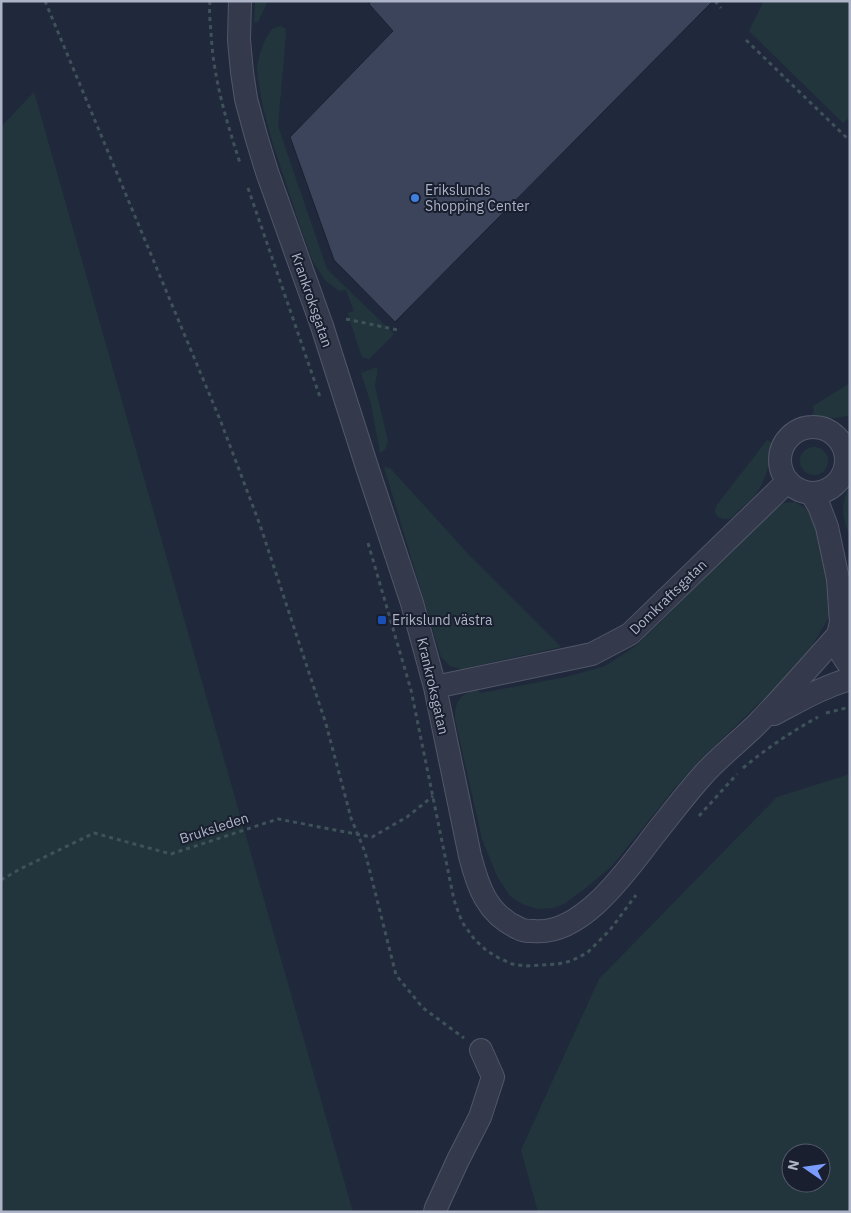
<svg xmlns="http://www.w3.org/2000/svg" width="851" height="1213" font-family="'IBM Plex Sans',sans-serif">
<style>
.green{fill:#22353c;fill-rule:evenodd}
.building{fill:#3b445b;stroke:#1b2131}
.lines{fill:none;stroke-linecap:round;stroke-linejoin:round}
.minor-casing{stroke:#515769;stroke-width:24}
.path{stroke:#3f5259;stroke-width:3;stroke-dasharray:4 4;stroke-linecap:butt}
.minor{stroke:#343a4b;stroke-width:22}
.shop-dot{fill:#3f7fe0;stroke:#191f2f;stroke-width:2}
.transit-dot{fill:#1a4fb4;stroke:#191f2f;stroke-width:2}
.labels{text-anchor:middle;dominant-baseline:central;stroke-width:4;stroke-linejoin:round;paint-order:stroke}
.poi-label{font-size:14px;fill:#aeb4c7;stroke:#191f2f;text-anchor:start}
.street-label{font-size:14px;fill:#aeb4c7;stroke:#191f2f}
</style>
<rect width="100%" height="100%" fill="#20283b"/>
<path class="green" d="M255,1H267L266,5L258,22H254Z
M764,1H850V117L843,123L749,31Z
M280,26L285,28L286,33L278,126L327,269L394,334L369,359L362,357L351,324L348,313L354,311L346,290L339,291L326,281L313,262L301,229L272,141L263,107L258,79L257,67L260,54L265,40L272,29Z
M34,92L353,1212H1V127Z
M374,368H377V373L375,386L388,441C386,446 386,451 380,453L371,404L361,373Z
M850,383V415C838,418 822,421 812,414L814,412L813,406Z
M767,440L773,443C770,459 767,479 757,492C753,499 746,504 740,509C732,518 728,523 717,516L715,512L716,506Z
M800 461a14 14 0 1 1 28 0a14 14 0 1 1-28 0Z
M384,467L390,468L471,557L561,647L462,669L450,666L441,657Z
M850,484V536C841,518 841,502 850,484Z
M795,502L813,513L832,599L828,619L809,651L776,687L700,760L675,788L612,866L587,887L564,904L553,908L537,909L522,904L510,896L497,876L482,839L468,777L455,719C455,702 459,694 477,690L481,693L566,677L605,666L636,646L773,510L783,503Z
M850,774V1212H538L521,1150L599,979L777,797ZM791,1153H821V1183H791Z"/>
<path class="building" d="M371,1H713L395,322L334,260L290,137L393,31L369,4Z"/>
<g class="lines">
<g class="minor-casing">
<path id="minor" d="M240,1L239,40L242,72L246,99L256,136L267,172L322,326L367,467L412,603L435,687L470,856C478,887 487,914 518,928C523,931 527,931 533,931C582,937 628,869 655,834C671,814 686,794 703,775C720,756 740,741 758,723C785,695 811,665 837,636
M780 460a33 33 0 1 1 66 0a33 33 0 1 1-66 0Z
M811,493L819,506L827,527L838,579L841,623
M840,626C835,644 839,652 850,666
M435,687L592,654L630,634L788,481
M774,714C799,701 822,687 850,679
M435,1212L436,1208L458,1160L480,1117L493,1077L481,1050"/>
</g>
<path class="path" d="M45,1L221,422L260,525L326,724L351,818L365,852L396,975L423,1008L464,1038
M210,1C209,11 210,22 211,32C213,77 226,120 240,163
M715,1L721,8
M746,40L850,141
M248,188L320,397
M346,319L398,330
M368,543L411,690L454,900L462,922L475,940L487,951L499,958L512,964L526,966L558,964L571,961L587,953L610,930L636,895
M826,713L850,707
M743,768C767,748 791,732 818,717
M699,816L737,774
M1,880L20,869L94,833L171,854L278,819L372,837L407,817L433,796"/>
<use href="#minor" class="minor"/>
</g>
<circle class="shop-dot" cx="415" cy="198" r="5"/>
<rect class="transit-dot" x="377" y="615" width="10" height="10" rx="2.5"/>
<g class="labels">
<g class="poi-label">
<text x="425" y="190">Erikslunds<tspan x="425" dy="16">Shopping Center</tspan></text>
<text x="392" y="620">Erikslund västra</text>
</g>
<g class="street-label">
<text transform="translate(312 300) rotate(71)">Krankroksgatan</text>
<text transform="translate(668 597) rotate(-44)">Domkraftsgatan</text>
<text transform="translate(433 686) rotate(77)">Krankroksgatan</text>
<text transform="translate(214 828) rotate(-18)">Bruksleden</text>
</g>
</g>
<rect width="851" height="1213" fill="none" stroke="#aeb4c7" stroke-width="5"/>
<g transform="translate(806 1168) rotate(283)"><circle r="24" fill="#191f2f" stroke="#555b6c"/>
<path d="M0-4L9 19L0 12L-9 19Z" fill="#7b9cff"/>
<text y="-8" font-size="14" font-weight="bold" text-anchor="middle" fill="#aeb4c7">N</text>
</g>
</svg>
